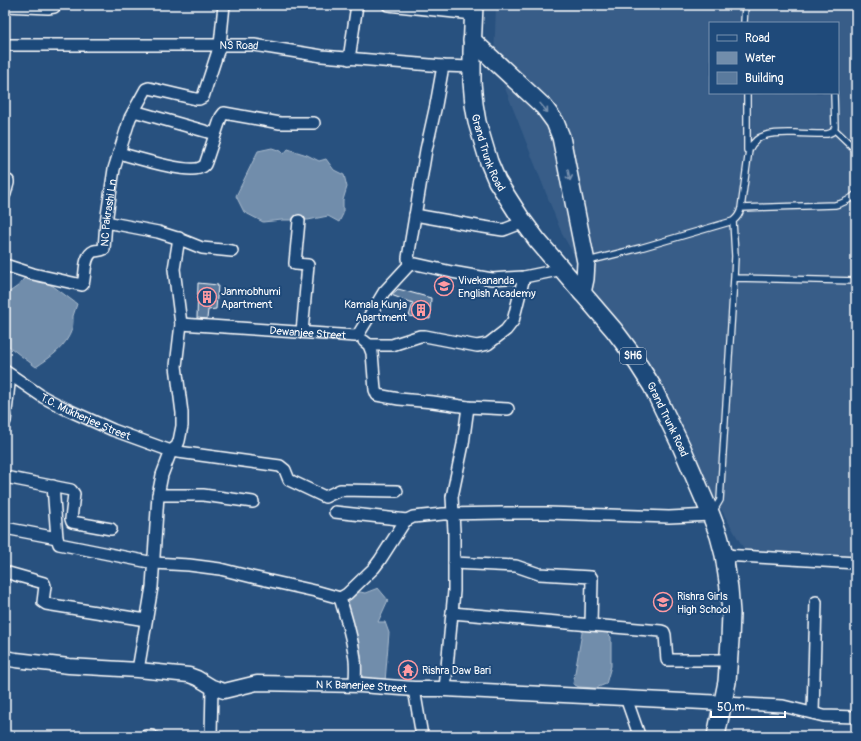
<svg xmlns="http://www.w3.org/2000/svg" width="861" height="741" font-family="Pangolin,sans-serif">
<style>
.built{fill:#375d88;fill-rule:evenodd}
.water{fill:#718dab;stroke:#aabbcd}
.building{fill:#5a7a9d;stroke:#fff}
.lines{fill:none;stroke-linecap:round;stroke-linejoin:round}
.service-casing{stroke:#fff;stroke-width:8}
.minor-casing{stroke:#fff;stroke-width:14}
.tertiary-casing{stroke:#fff;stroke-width:17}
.primary-casing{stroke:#fff;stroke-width:20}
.service{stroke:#1f4a7a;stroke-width:5.5}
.minor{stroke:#1f4a7a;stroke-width:11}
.tertiary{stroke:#1f4a7a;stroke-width:14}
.primary{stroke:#1f4a7a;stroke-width:17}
.oneway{stroke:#7992af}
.labels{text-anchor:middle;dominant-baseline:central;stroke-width:4;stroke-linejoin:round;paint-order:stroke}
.shield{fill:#1f4a7a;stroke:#bcc9d7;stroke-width:1}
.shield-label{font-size:10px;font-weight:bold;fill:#fff}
.street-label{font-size:11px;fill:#fff;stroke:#1f4a7a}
.poi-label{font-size:11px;fill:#fff;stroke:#1f4a7a;text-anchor:start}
</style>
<rect width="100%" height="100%" fill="#28517f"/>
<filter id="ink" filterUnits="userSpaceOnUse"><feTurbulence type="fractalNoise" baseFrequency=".025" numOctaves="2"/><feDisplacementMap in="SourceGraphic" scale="8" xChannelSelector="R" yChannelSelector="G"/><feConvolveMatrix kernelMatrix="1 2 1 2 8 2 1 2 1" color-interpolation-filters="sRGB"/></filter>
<g filter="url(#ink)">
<path class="built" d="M496,5H856V558L744,549L562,234L494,60ZM710,23H838V93H710Z"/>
<path class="water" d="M272,148L281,151L284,154L288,149L307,155L319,161L326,159L334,170L344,175L347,187L343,200V214L339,222L328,216L308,220H282L263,222L244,212L236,196L258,151Z
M26,276L53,286L77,304C76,308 74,312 73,316C73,320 73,325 72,329C66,347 51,357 36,367C26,359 14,352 5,342V297L8,293L18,286Z
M378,588L388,600L378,622H385L389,633L385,682L362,683L345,606L352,595L360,592L365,593Z
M583,627L604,630L611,637V666L606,684L596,688L579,687L573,684Z"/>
<path class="building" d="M198,283L218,285L216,309L208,310L207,319L197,318Z
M398,289L431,298L430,319L409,316L413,303L391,295Z"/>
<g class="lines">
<g class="service-casing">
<path id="service" d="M744,23L745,5
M747,93V150
M834,129L856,150
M741,208L835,205C844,203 850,200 856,194
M588,261L640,248L733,221C738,217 740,214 741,208L749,150C757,131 778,133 795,133C806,134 816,134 827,134C831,133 834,132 835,127L834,93
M734,278L856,281
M713,512L720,500L734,278L735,256L733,221"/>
</g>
<g class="minor-casing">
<g id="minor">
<path d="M388,5L473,14"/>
<path d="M5,6L48,8L54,7L56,5"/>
<path id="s1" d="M5,45H254L322,56L443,66L472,67"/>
<path d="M349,59L357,5"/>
<path d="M134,111L215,134"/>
<path d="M119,153C134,157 190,175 202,167C205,166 205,165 206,162L221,117L224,113L280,123H314"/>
<path d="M5,180L8,181V183L5,194"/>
<path d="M415,215L477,226L503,230L506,229L524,222"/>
<path d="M299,221L295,263V264L308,265L302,332"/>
<path d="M106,222L158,232L177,238L202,248L232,251"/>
<path id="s2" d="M5,265L33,274L82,285L83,284C86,275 83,256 94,251C98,250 101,251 104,249L106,222L114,169L130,118L146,89L149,88L196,99H199L203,97L220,45L224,5"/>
<path d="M409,265L408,258L426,150L436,105L443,66"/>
<path id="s3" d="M181,324L355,336L358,335L384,292L409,265L416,264L452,272L492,279L506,278L524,277L563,269"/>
<path d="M364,341L369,345L372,353L375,390L377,395L399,399L433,402L468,407L508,409"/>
<path d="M369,345H392L420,336H425L477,346L488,344L506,330L513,321L524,277"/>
<path id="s4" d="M5,371L43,397L66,409L113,430L171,451L280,466L285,470L289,480L325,497L327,496L340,490L397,491"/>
<path d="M5,421L10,375"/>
<path d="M5,477L71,490L74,494L71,519L72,522L111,529"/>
<path d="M53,486L57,538L59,544L154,563L189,565L220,569L252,577L315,591L340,598"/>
<path d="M158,495H203L253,502"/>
<path d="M335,512L407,520"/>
<path d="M5,528L57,538"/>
<path d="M724,555L856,563"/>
<path d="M454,563L516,566L539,574L591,577L592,579L591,625"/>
<path d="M5,572L44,583L45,586L43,602L46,604L146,620"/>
<path d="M452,613L661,631L664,632L665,635L667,660H729"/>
<path d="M138,670L152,587L158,495L162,475L171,451L177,446L179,441L182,426V413L176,366L181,324L174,269L179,238"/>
<path d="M355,685C355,677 356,668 355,660C353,639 346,618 340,598L347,594L374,568L380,560L405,521L413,517L443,514L502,513H548L669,517L711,515"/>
<path d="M414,689L422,736"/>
<path d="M445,689L454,591V531L452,497L463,444L468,407"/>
<path d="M626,698L638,732V736"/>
<path d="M724,703L783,706L824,716L856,717"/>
<path d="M813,713L816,602"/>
<path d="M146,736H152"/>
<path d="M211,736L212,687"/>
</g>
</g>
<g class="tertiary-casing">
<g id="tertiary">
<path id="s5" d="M5,658L16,660L69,666L138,670L189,675L197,678L212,687L224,691L257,683L361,685L414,689H445L724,703"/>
</g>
</g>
<g class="primary-casing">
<g id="primary">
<path id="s6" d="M474,5L472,51V82L474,104L477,122L489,162L497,181L520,217L537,240L614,330L629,350L652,386L682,448L711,515L719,536L724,555L729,588L731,613L730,640L727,682L716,736"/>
<path d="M472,40L544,107L555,122L561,137L586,262L585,279L582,293"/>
</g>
</g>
<use href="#service" class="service"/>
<use href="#minor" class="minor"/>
<use href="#tertiary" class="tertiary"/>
<use href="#primary" class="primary"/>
</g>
<defs><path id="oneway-shaft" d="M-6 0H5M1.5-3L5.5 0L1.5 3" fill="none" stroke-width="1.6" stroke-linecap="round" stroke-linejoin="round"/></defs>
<g class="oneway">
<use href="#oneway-shaft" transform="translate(544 108) rotate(50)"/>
<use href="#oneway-shaft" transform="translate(569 175) rotate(79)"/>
</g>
</g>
<defs>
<g id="school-ring" transform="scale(1)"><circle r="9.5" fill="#1f4a7a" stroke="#ff9aa2" stroke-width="1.5"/><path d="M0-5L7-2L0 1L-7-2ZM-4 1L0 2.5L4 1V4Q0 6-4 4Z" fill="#ff9aa2"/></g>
<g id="building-ring" transform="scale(1)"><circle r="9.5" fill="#1f4a7a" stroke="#ff9aa2" stroke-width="1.5"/><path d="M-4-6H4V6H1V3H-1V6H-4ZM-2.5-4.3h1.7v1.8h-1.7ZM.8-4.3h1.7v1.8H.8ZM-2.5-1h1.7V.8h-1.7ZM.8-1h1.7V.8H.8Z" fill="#ff9aa2"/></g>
<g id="temple-ring" transform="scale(1)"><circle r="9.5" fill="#1f4a7a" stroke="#ff9aa2" stroke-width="1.5"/><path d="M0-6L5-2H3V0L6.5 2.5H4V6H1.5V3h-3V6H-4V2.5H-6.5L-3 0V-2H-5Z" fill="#ff9aa2"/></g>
</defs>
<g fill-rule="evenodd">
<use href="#school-ring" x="444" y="286"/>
<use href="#building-ring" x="207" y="297"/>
<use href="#building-ring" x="421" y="310"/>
<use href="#school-ring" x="663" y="602"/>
<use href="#temple-ring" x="408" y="670"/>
</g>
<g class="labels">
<rect class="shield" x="620" y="348" width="26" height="16" rx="3"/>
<g class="shield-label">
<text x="633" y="356">SH6</text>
</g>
<g class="street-label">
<text stroke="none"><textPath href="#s1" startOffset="234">NS Road</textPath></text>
<text stroke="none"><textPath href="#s6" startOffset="150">Grand Trunk Road</textPath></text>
<text stroke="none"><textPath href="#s2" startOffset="164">NC Pakrashi Ln</textPath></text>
<text stroke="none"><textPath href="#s3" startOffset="127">Dewanjee Street</textPath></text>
<text stroke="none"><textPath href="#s4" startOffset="93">T.C. Mukherjee Street</textPath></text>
<text stroke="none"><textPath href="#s6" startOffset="474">Grand Trunk Road</textPath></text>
<text stroke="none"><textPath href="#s5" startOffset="362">N K Banerjee Street</textPath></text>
</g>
<g class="poi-label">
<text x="458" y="280">Vivekananda<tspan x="458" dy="13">English Academy</tspan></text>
<text x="221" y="291">Janmobhumi<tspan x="221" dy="13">Apartment</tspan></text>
<text x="407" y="304" text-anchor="end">Kamala Kunja<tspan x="407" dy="13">Apartment</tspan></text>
<text x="677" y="596">Rishra Girls<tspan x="677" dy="13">High School</tspan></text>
<text x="422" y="670">Rishra Daw Bari</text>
</g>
</g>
<rect width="861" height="741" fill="none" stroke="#1f4a7a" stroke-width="20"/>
<rect x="10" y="10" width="841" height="721" fill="none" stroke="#fff" stroke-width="1.5" filter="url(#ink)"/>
<rect x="709" y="22" width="130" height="72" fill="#1f4a7a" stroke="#7992af"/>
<rect x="717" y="35" width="20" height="6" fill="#1f4a7a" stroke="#7992af"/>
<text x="745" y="42" font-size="12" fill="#ffffff">Road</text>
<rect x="717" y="52" width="20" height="12" fill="#718dab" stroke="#7992af"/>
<text x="745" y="62" font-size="12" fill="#ffffff">Water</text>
<rect x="717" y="72" width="20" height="12" fill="#5a7a9d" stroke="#7992af"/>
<text x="745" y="82" font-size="12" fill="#ffffff">Building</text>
<path d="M711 711v6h74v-6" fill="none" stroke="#ffffff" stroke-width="2"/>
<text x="717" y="711" font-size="12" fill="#ffffff" stroke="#1f4a7a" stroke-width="3" paint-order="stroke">50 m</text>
</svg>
